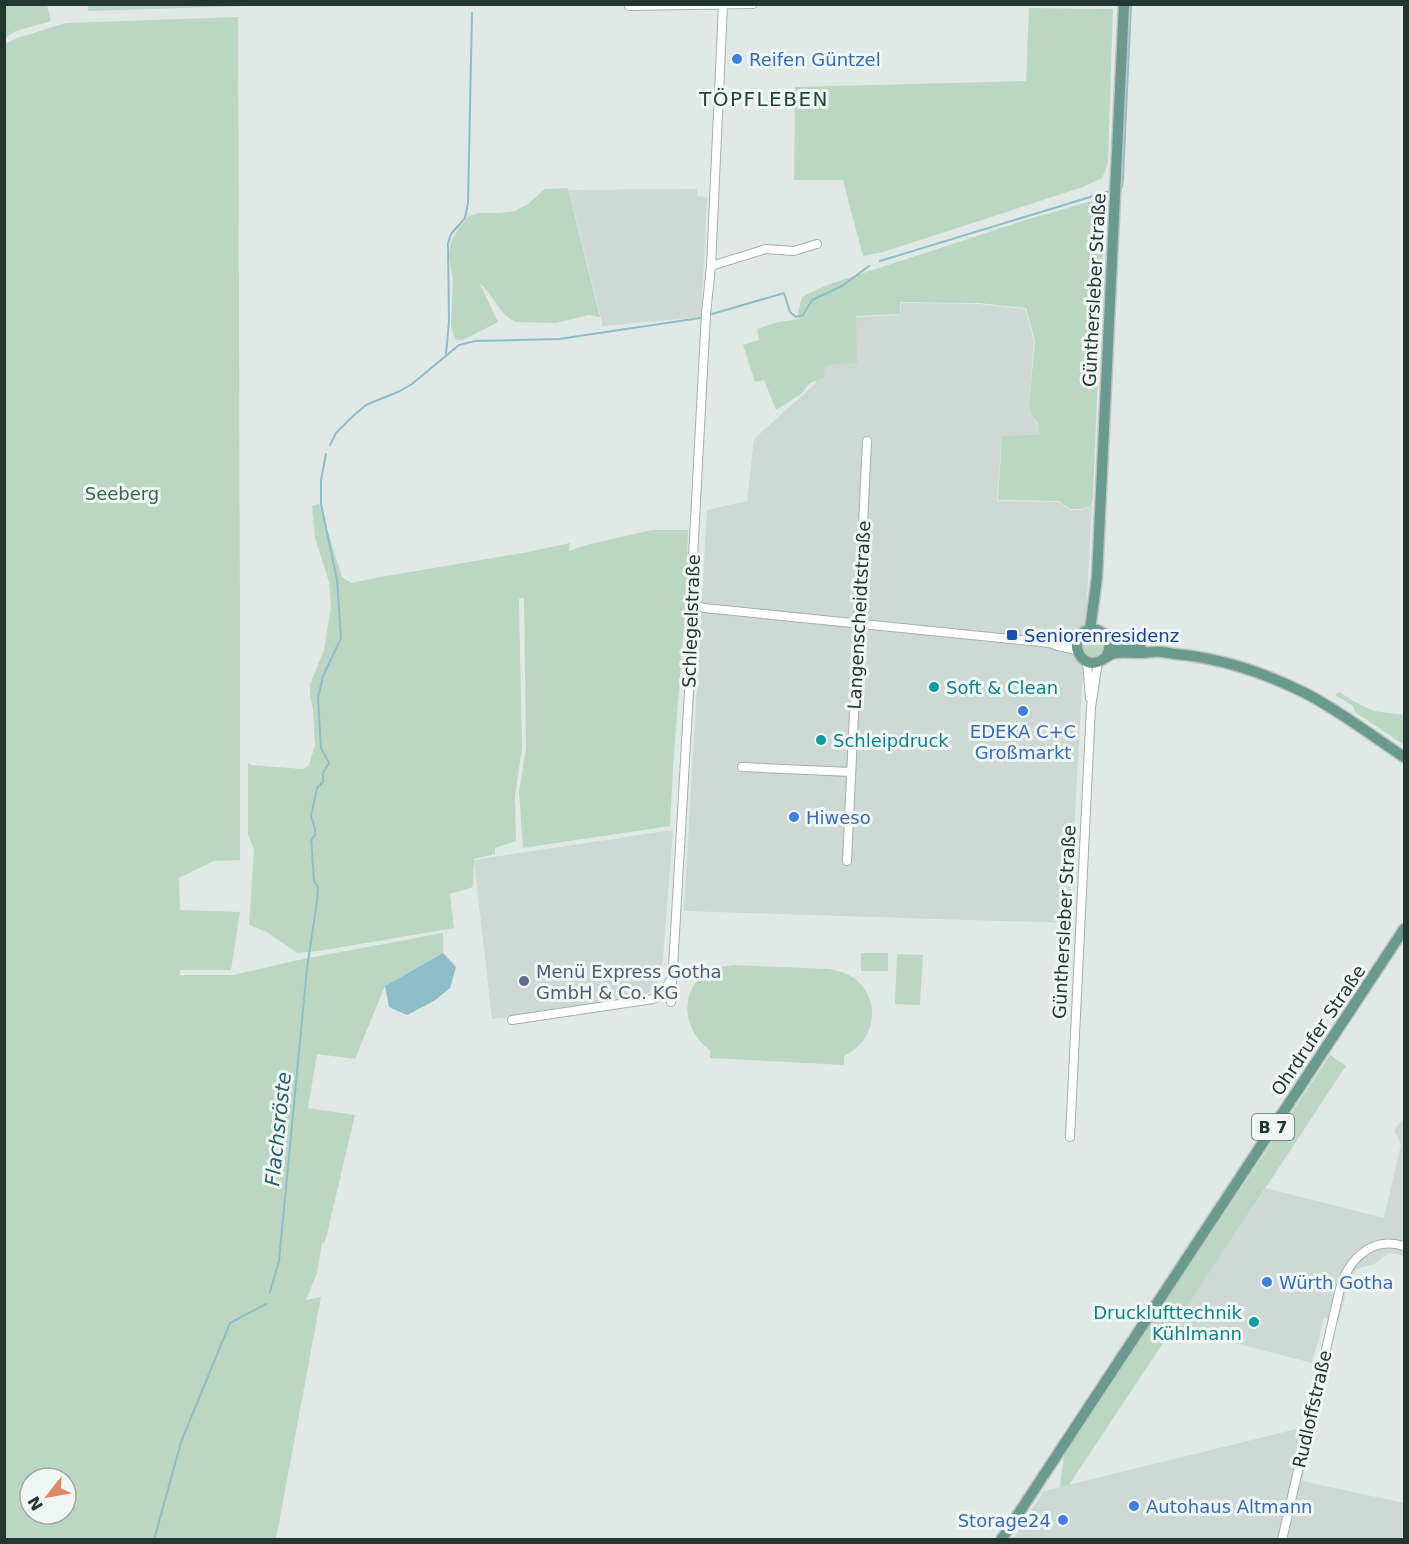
<svg xmlns="http://www.w3.org/2000/svg" width="1409" height="1544" font-family="'DejaVu Sans',sans-serif">
<style>
.built{fill:#ced8d4}
.green{fill:#bbd7c3;fill-rule:evenodd}
.water{fill:#8ebdc7}
.lines{fill:none;stroke-linecap:round;stroke-linejoin:round}
.stream{stroke:#8ebdc7;stroke-width:2}
.minor-casing{stroke:#a4b0ac;stroke-width:10}
.major-casing{stroke:#bdc3c2;stroke-width:13}
.minor{stroke:#fff;stroke-width:8}
.major{stroke:#6a998e;stroke-width:10}
.shop-dot{fill:#3f7fe0;stroke:#eff6f3;stroke-width:2}
.transit-dot{fill:#1a4fb4;stroke:#eff6f3;stroke-width:2}
.culture-dot{fill:#0f9aa8;stroke:#eff6f3;stroke-width:2}
.service-dot{fill:#5c6f8a;stroke:#eff6f3;stroke-width:2}
.labels{text-anchor:middle;dominant-baseline:central;stroke-width:6;stroke-linejoin:round;paint-order:stroke}
.shield{fill:#eff6f3;stroke:#60706c;stroke-width:1.5}
.shield-label{font-size:16px;font-weight:bold;fill:#233632}
.shop-label{font-size:18px;fill:#366cbe;stroke:#eff6f3;text-anchor:start}
.street-label{font-size:18px;fill:#233632;stroke:#eff6f3}
.park-label{font-size:18px;fill:#326848;stroke:#eff6f3}
.transit-label{font-size:18px;fill:#164399;stroke:#eff6f3;text-anchor:start}
.culture-label{font-size:18px;fill:#0d838f;stroke:#eff6f3;text-anchor:start}
.service-label{font-size:18px;fill:#4e5e75;stroke:#eff6f3;text-anchor:start}
.neighbourhood-label{font-size:20px;letter-spacing:1.5px;fill:#21463e;stroke:#eff6f3}
.water-label{font-size:20px;font-style:italic;fill:#255d6a;stroke:#eff6f3}
</style>
<rect width="100%" height="100%" fill="#e0e9e5"/>
<path class="built" d="M697,189V196L707,197L701,317L603,326L569,190Z
M901,303L978,304L1025,309L1034,341L1029,404L1031,414L1036,422L1039,436H1002L997,501L1059,502L1070,510H1081L1092,506L1069,923L684,911L707,510L747,501L754,439L816,383L817,329L857,317L900,315Z
M673,830L662,970L656,987L642,997L517,1017L492,1019L474,860Z
M1404,1118V1256L1393,1253L1386,1255L1374,1264L1360,1268L1356,1270L1347,1288L1339,1321L1324,1318L1312,1363L1173,1327L1266,1188L1384,1218L1401,1144L1394,1130Z
M1296,1429L1313,1433L1302,1481L1404,1503V1539L1012,1540L1044,1491Z"/>
<path class="green" d="M4,5H47L51,21L16,31L5,38Z
M88,5V4L363,5L246,6L88,11Z
M1029,8L1113,9L1108,161L1106,169L1102,178L1083,187L883,252L863,256L843,180H794L795,87L1026,81Z
M238,17L240,614V860L214,861L179,878L180,910L240,912L231,970H180V975H233L303,959L443,933V953L385,986L355,1059L317,1054L308,1108L355,1115L325,1242L322,1243L317,1273L306,1300L321,1297L276,1539H5V44L17,38L66,23ZM30,1478H66V1514H30Z
M568,188L600,317L589,315L556,323L515,322C499,314 494,295 480,284L498,322L465,339L455,340L451,326L453,279L449,257L451,242L458,229L469,216L479,213H500L515,211L528,204L545,189Z
M1105,199L1093,497L1091,506L1081,509H1070L1059,501L998,500L1002,436L1039,435L1037,422L1031,414L1029,404L1035,341L1026,308L979,303L900,302V314L856,316L857,363L825,365L824,378L810,383L801,394L776,410L764,380L755,382L743,345L759,340L757,329L778,322L799,319L798,313L802,297L827,285L1029,219L1088,202Z
M319,504L342,577L351,583L375,578L528,552L570,543L569,551L590,544L652,530H688L686,602L674,753L670,826L523,848L519,793L526,749L524,598L519,599L522,748L515,796L516,841L495,848V854L474,859L473,887L450,894L454,928L319,951L297,953L267,932L249,925L254,850L248,834V763L251,765L303,769L309,765L315,745L313,710L310,696V684L324,650L331,607L329,582L315,538L312,506Z
M1081 646a12 12 0 1 1 24 0a12 12 0 1 1-24 0Z
M1339,692L1357,703L1374,711L1404,715V745L1355,712L1353,706L1335,695Z
M861,953H888V971H861Z
M897,954L923,955L920,1005L895,1004Z
M735,965L829,969C839,971 847,973 855,979C883,1001 875,1042 844,1056V1065L710,1058V1050C683,1031 678,992 707,972C716,967 725,966 735,965Z
M1330,1055L1346,1066L1069,1485L1060,1487L1064,1455Z"/>
<path class="water" d="M443,953L456,967L450,988L434,1001L407,1015L389,1007L385,986Z"/>
<g class="lines">
<path class="stream" d="M1118,188L1122,187L1123,178L1131,4
M880,261L1110,191
M712,314L784,293L790,312L796,317L803,315L812,300L842,286L869,266
M446,354L449,322L448,243L451,234L465,218L468,203L472,13
M330,445L336,433L353,416L366,405L400,391L412,384L459,345L475,341L559,339L700,318
M270,1292L279,1261L307,968L317,901L318,887L314,881L312,850L311,841L315,835V829L311,815L317,788L323,782V773L329,763L321,748L318,698L323,676L341,638L337,580L321,504V480L326,454
M154,1540L181,1442L230,1323L266,1304"/>
<g class="minor-casing">
<path id="minor" d="M629,6L753,4
M711,266L766,249L794,251L817,244
M694,605L704,608L1050,643L1058,646L1077,650
M1050,643L1060,640H1078
M1087,662L1090,698
M742,767L851,772
M847,861L867,441
M671,1002L694,605L691,595L706,314L711,266L723,5
M512,1020L653,999L665,990L671,979
M1070,1137L1091,707L1098,662
M1282,1540L1339,1293C1346,1262 1370,1235 1404,1246"/>
</g>
<g class="major-casing">
<path id="major" d="M1090,630L1097,577L1124,4
M1109,642L1114,644L1141,648
M1107,655C1118,633 1087,619 1078,639C1074,649 1081,662 1092,663C1102,663 1107,654 1116,653C1124,652 1132,653 1139,653C1144,653 1148,652 1153,652C1160,651 1168,653 1175,654C1220,658 1265,673 1305,693C1340,711 1372,736 1404,757
M1001,1540L1404,929"/>
</g>
<use href="#minor" class="minor"/>
<use href="#major" class="major"/>
</g>
<g class="shop-dot">
<circle cx="737" cy="59" r="6"/>
<circle cx="1023" cy="711" r="6"/>
<circle cx="794" cy="817" r="6"/>
<circle cx="1267" cy="1282" r="6"/>
<circle cx="1134" cy="1506" r="6"/>
<circle cx="1063" cy="1520" r="6"/>
</g>
<rect class="transit-dot" x="1006" y="629" width="12" height="12" rx="3"/>
<g class="culture-dot">
<circle cx="934" cy="687" r="6"/>
<circle cx="821" cy="740" r="6"/>
<circle cx="1254" cy="1322" r="6"/>
</g>
<circle class="service-dot" cx="524" cy="981" r="6"/>
<g class="labels">
<rect class="shield" x="1252" y="1114" width="42" height="26" rx="4.5"/>
<g class="shield-label">
<text x="1273" y="1127">B 7</text>
</g>
<g class="shop-label">
<text x="749" y="59">Reifen Güntzel</text>
<text x="1023" y="731" text-anchor="middle">EDEKA C+C<tspan x="1023" dy="21">Großmarkt</tspan></text>
<text x="806" y="817">Hiweso</text>
<text x="1279" y="1282">Würth Gotha</text>
<text x="1146" y="1506">Autohaus Altmann</text>
<text x="1051" y="1520" text-anchor="end">Storage24</text>
</g>
<g class="street-label">
<text transform="translate(1094 290) rotate(-87)">Günthersleber Straße</text>
<text transform="translate(859 615) rotate(-87)">Langenscheidtstraße</text>
<text transform="translate(691 621) rotate(-88)">Schlegelstraße</text>
<text transform="translate(1064 922) rotate(-87)">Günthersleber Straße</text>
<text transform="translate(1318 1030) rotate(-56)">Ohrdrufer Straße</text>
<text transform="translate(1312 1409) rotate(-77)">Rudloffstraße</text>
</g>
<g class="park-label">
<text x="122" y="493">Seeberg</text>
</g>
<g class="transit-label">
<text x="1024" y="635">Seniorenresidenz</text>
</g>
<g class="culture-label">
<text x="946" y="687">Soft &amp; Clean</text>
<text x="833" y="740">Schleipdruck</text>
<text x="1242" y="1312" text-anchor="end">Drucklufttechnik<tspan x="1242" dy="21">Kühlmann</tspan></text>
</g>
<g class="service-label">
<text x="536" y="971">Menü Express Gotha<tspan x="536" dy="21">GmbH &amp; Co. KG</tspan></text>
</g>
<g class="neighbourhood-label">
<text x="764" y="99">TÖPFLEBEN</text>
</g>
<g class="water-label">
<text transform="translate(278 1129) rotate(-84)">Flachsröste</text>
</g>
</g>
<rect width="1409" height="1544" fill="none" stroke="#233632" stroke-width="12"/>
<g transform="translate(48 1496) rotate(239)"><circle r="28" fill="#eff6f3" stroke="#9da9a6" stroke-width="1.5"/>
<path d="M0-4.5L10 22L0 15L-10 22Z" fill="#e08766"/>
<text y="-9" font-size="16" font-weight="bold" text-anchor="middle" fill="#233632">N</text>
</g>
</svg>
